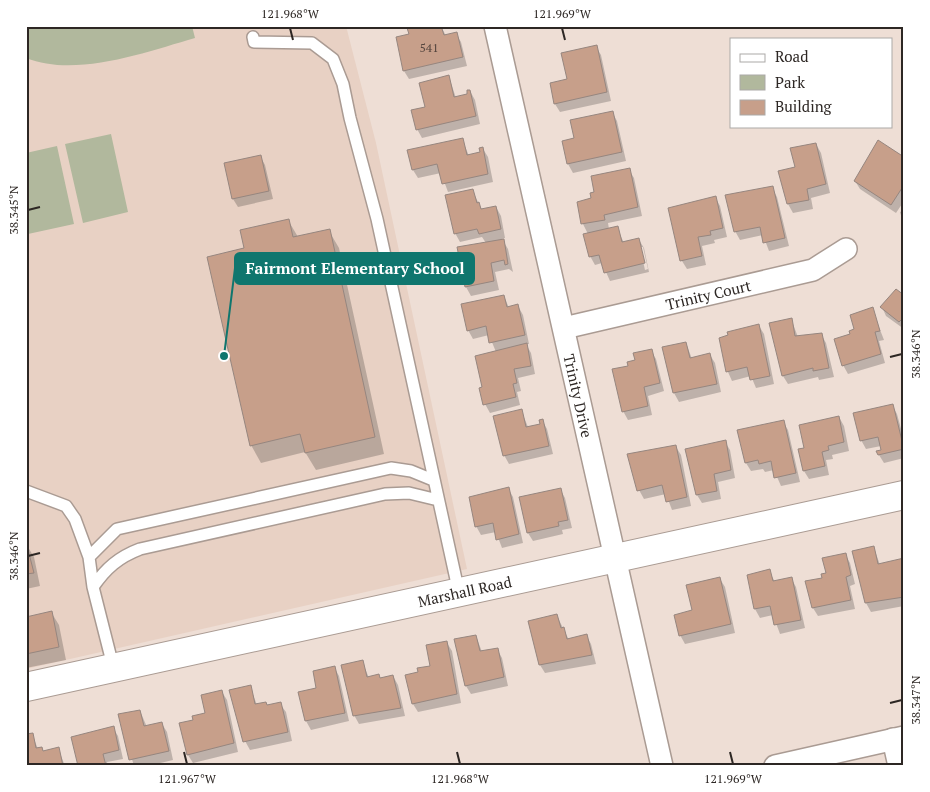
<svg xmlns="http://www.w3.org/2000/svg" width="930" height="792" font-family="'PT Serif',serif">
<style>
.built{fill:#e8d1c4}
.green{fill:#b1b89d}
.shadow{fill:#0003;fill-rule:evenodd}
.building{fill:#c79f8a;stroke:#96867f}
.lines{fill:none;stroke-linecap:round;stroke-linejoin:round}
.service-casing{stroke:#aa9b93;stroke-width:14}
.minor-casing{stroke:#aa9b93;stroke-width:24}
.tertiary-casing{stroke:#aa9b93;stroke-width:30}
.service{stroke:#fff;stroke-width:11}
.minor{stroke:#fff;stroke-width:21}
.tertiary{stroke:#fff;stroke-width:28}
.ticks{fill:none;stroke:#2d2724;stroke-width:2}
.labels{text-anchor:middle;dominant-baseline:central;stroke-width:5;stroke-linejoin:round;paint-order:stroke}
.number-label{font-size:12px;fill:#54453e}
.street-label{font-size:15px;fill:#2d2724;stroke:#fff}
.leader{fill:none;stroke:#0f766e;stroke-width:2}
.callout-dot{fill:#0f766e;stroke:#fff;stroke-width:2}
.callout{fill:#0f766e;stroke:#0f766e;stroke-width:2}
.callout-label{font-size:16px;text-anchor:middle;font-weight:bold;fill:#fff}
.neatline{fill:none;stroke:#2d2724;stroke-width:2}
.ticks-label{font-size:12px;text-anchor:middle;fill:#2d2724}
</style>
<rect width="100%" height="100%" fill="#eeded5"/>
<path class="built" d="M26,26H346L376,143L467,569L26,669Z"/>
<path class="green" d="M26,26H192L195,38C146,52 76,78 26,58Z
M111,134L128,212L83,223L65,144Z
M57,146L74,224L28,234L26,225V153Z"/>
<path class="shadow" d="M413,26H441L446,36L456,34L461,42L467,66L409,79L404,71L409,29Z
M596,47L601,55L611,101L560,112L555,104L569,80Z
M449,77L456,98L469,95L470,91L475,100L480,124L422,138L417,129L427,108Z
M612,112L617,121L626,161L573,173L568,164L564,142L575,139Z
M462,139L469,156L481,153L483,149L488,157L493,182L448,192L441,173L418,178L413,170Z
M816,144L821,153L830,193L811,198L813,209L793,213L788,204L780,172L796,167Z
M260,156L265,165L273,199L238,207L233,199L225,164Z
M904,158V201L896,213L860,189L855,181Z
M629,170L634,178L642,216L608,223L609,229L617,228L624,243L639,240L644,248L649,272L610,281L602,263L595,265L590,256L588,234L583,224L578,203L592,199ZM640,247H643L648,269L645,270Z
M772,188L777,197L789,246L769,251L763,235L740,240L735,231Z
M472,190L482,210L496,207L501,216L505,238L502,239L508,249L513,272L509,269L495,272L499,290L471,296L466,287L458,248L486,243L482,237L460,242L455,233Z
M715,197L720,206L727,237L714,240L715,243L702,246L706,265L687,269L682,261L669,209Z
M904,210V225L900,212Z
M288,220L298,237L329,231L339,248L384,454L316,470L305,452L261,463L251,445Z
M904,295V329L886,316L882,307Z
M504,296L509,308L518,306L523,315L529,344H526L531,353L535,374L518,378L521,391L517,392L520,405L490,413L485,404L484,388L496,352L489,335L473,339L468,330Z
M872,309L884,340L879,341L885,363L848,374L843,365L852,335Z
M791,319L798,337L821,334L826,343L834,377L819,380L818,377L788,384L783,376L771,324Z
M759,326L764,334L774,384L756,388L751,376L732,381L728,372L720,339Z
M686,343L692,359L710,355L715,363L721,392L679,402L674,393L663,348Z
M651,351L656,359L664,391L648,396L652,415L628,420L623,411L629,367Z
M892,405L897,414L904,440V458L884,463L879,455L882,451L881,446L866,449L861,440Z
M521,410L528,427L542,425V420L547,429L553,454L509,464L504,455Z
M839,417L844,426L849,451L832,455L833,459L826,460L829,475L809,479L804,471L806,449Z
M783,422L788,430L800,482L781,486L774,470L765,472L763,469L751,471L746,463Z
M725,442L730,450L735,478L718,482L721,499L702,503L697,495Z
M676,447L681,455L691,506L672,510L666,494L644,499L639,490Z
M508,488L513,497L523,543L502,548L496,532L481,535L476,526Z
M560,489L565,498L572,528L562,530L563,534L533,541L528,533Z
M26,544L34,557L40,586L26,589Z
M874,548L880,565L904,560V606L871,612L866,603L854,552Z
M845,554L850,563L855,584L850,586L855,609L818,616L813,608L807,582L823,579Z
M769,571L775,582L791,578L796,587L805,628L780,634L773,615L760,618L755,609L748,576Z
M720,579L725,587L735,633L685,644L680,635L693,611Z
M51,612L59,625L66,660L26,668V618Z
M557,616L569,640L586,635L591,644L596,664L545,673L540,665Z
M476,636L482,652L497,649L502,658L508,686L471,694L466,686L455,640Z
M447,643L452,651L461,703L418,712L413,704L419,673L432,667Z
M362,661L369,678L380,679L393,676L398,685L405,716L359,724L354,715Z
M334,667L339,676L349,721L311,730L306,721L300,693L317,689Z
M250,687L257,705L267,707L280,704L286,712L292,741L250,750L245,741Z
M222,692L227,700L238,752L193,763L188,755L181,724L195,721L206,714Z
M140,711L147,727L162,724L167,732L173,760L148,766H134L119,715Z
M113,728L118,736L123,759L107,762L108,766H79Z
M32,734L38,749L41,748L44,752L58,748L65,766H26Z"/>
<path class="building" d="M411,26H441L444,35L457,32L463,57L403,71L396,37L409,34L407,28Z
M597,45L607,92L554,104L550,83L567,79L561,53Z
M449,75L454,97L467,94V90H470L476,116L416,130L411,110L425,107L419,83Z
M613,111L622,152L567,164L562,141L574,138L570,120Z
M463,138L467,155L480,152L479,148L483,147L488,174L442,184L437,164L412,170L407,150Z
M878,140L904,157V189L902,188L891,205L854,181Z
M816,143L826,184L807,189L809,200L787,204L778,171L795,167L790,148Z
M261,155L269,191L232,199L224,163Z
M630,168L638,207L604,215L605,220L581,224L577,202L591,198L590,193L594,192L591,176Z
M773,186L785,238L763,243L760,227L734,232L725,195Z
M473,189L477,203L479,202L481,209L496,206L501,229L479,234L477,229L454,234L445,195Z
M716,196L723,228L710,231L711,235L698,237L702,256L680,261L668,208Z
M289,219L293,237L330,229L375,437L305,453L300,434L250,446L207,257L244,248L240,230Z
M618,226L622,242L639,238L645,263L604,273L599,255L589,257L583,234Z
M504,239L508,264L505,265L504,260L491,263L494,281L465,287L457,247Z
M896,289L904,295V317L899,322L880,307Z
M504,295L507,307L518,304L525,335L489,343L486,326L467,331L461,304Z
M873,307L880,331L875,332L881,354L842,366L834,339L850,334L849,331L854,329L850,315Z
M792,318L795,336L822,333L829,368L813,371V368L782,376L769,323Z
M759,324L770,376L750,380L747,367L726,372L719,338L728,335L727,332Z
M686,342L690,358L710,353L717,384L673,393L662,347Z
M527,343L531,366L514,369L517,383L513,384L516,397L483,405L479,388L482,387L475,356Z
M652,349L660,383L644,387L648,406L622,412L612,369L628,366L627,362L635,360L633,353Z
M893,404L904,449L878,455L876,451L881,450L878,437L860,441L853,413Z
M522,409L526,427L540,424L539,420L543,419L549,446L503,456L493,416Z
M839,416L844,442L828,446L829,450L822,452L825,466L803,471L798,449L804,448L799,425Z
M784,420L796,473L774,478L771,461L759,464L758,460L745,463L737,430Z
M726,440L731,470L714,474L717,491L696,495L685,449Z
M676,445L687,497L666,502L662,485L637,491L627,454Z
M509,487L519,534L496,540L493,523L475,527L469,497Z
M561,488L568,520L558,522L559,526L527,533L519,497Z
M26,542L34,573L26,574Z
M874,546L878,564L904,558V597L865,603L852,551Z
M846,553L851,575L846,577L851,600L812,608L805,581L822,578L821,574L826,573L822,558Z
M770,569L773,581L792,577L801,620L774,625L770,606L754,609L747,575Z
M720,577L731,624L679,636L674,615L692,610L686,585Z
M52,611L59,647L26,654V617Z
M557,614L561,628L564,627L567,639L587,634L592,655L539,665L528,621Z
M476,635L480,651L498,648L504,677L465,686L454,639Z
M447,641L457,694L412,704L405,675L418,672L417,668L430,666L426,645Z
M363,660L367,677L379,674L380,678L393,675L401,708L353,716L341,665Z
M335,666L345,713L305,721L298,692L316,688L313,671Z
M251,685L255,704L266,702L267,705L281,702L288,732L243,742L229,690Z
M222,690L234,743L187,755L179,723L193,720L192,716L205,713L201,695Z
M140,710L144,726L162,722L169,751L129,760L118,714Z
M114,726L119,750L103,754L106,766H78L71,737Z
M33,733L36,748L42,747L43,751L59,747L63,766H26V734Z"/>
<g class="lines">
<g class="service-casing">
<path id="service" d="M253,37L254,42L312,43L333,59L343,84L350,118L377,219L459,593
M26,491L66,506L75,519L89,557L93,587L113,666
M89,557L117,529L391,468L411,471L433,480
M93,587C106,568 119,557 140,549L385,494L409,493L438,500"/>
</g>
<g class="minor-casing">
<g id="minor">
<path id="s1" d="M495,26L662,766"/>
<path id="s2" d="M564,328L813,270L846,249"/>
<path d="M893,739L899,766"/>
<path d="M775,766L904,737"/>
</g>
</g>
<g class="tertiary-casing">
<g id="tertiary">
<path id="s3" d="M26,687L904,495"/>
</g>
</g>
<use href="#service" class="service"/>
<use href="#minor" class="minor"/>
<use href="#tertiary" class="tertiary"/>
</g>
<path class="ticks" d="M290,28L293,40M562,28L565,40M28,210L40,207M890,357L902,354M28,556L40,553M890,703L902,700M184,752L187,764M457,752L460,764M730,752L733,764"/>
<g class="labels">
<g class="number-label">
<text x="429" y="47">541</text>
</g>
<g class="street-label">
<text stroke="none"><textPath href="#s2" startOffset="148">Trinity Court</textPath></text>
<text stroke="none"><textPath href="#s1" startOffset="379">Trinity Drive</textPath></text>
<text stroke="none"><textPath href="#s3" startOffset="449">Marshall Road</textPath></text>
</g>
</g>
<path class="leader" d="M224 356L235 268"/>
<circle class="callout-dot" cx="224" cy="356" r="5"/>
<rect class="callout" x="235" y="253" width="239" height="31" rx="5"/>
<g class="callout-label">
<text x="355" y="274">Fairmont Elementary School</text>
</g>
<rect width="930" height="792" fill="none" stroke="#ffffff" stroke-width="55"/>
<rect x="730" y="38" width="162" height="90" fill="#ffffff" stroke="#aba9a7"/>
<rect x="740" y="54" width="25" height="8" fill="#ffffff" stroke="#aba9a7"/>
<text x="775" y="62" font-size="15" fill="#2d2724">Road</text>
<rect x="740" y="75" width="25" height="15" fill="#b1b89d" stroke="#aba9a7"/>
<text x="775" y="88" font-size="15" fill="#2d2724">Park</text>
<rect x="740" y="100" width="25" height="15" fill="#c79f8a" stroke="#aba9a7"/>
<text x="775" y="112" font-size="15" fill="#2d2724">Building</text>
<rect x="28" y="28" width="874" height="736" class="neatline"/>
<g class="ticks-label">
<text x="290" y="18">121.968°W</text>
<text x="562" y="18">121.969°W</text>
<text transform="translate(14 210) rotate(-90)" y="4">38.345°N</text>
<text transform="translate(916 354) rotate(-90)" y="4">38.346°N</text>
<text transform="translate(14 556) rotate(-90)" y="4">38.346°N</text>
<text transform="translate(916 700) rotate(-90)" y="4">38.347°N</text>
<text x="187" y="783">121.967°W</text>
<text x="460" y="783">121.968°W</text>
<text x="733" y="783">121.969°W</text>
</g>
</svg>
